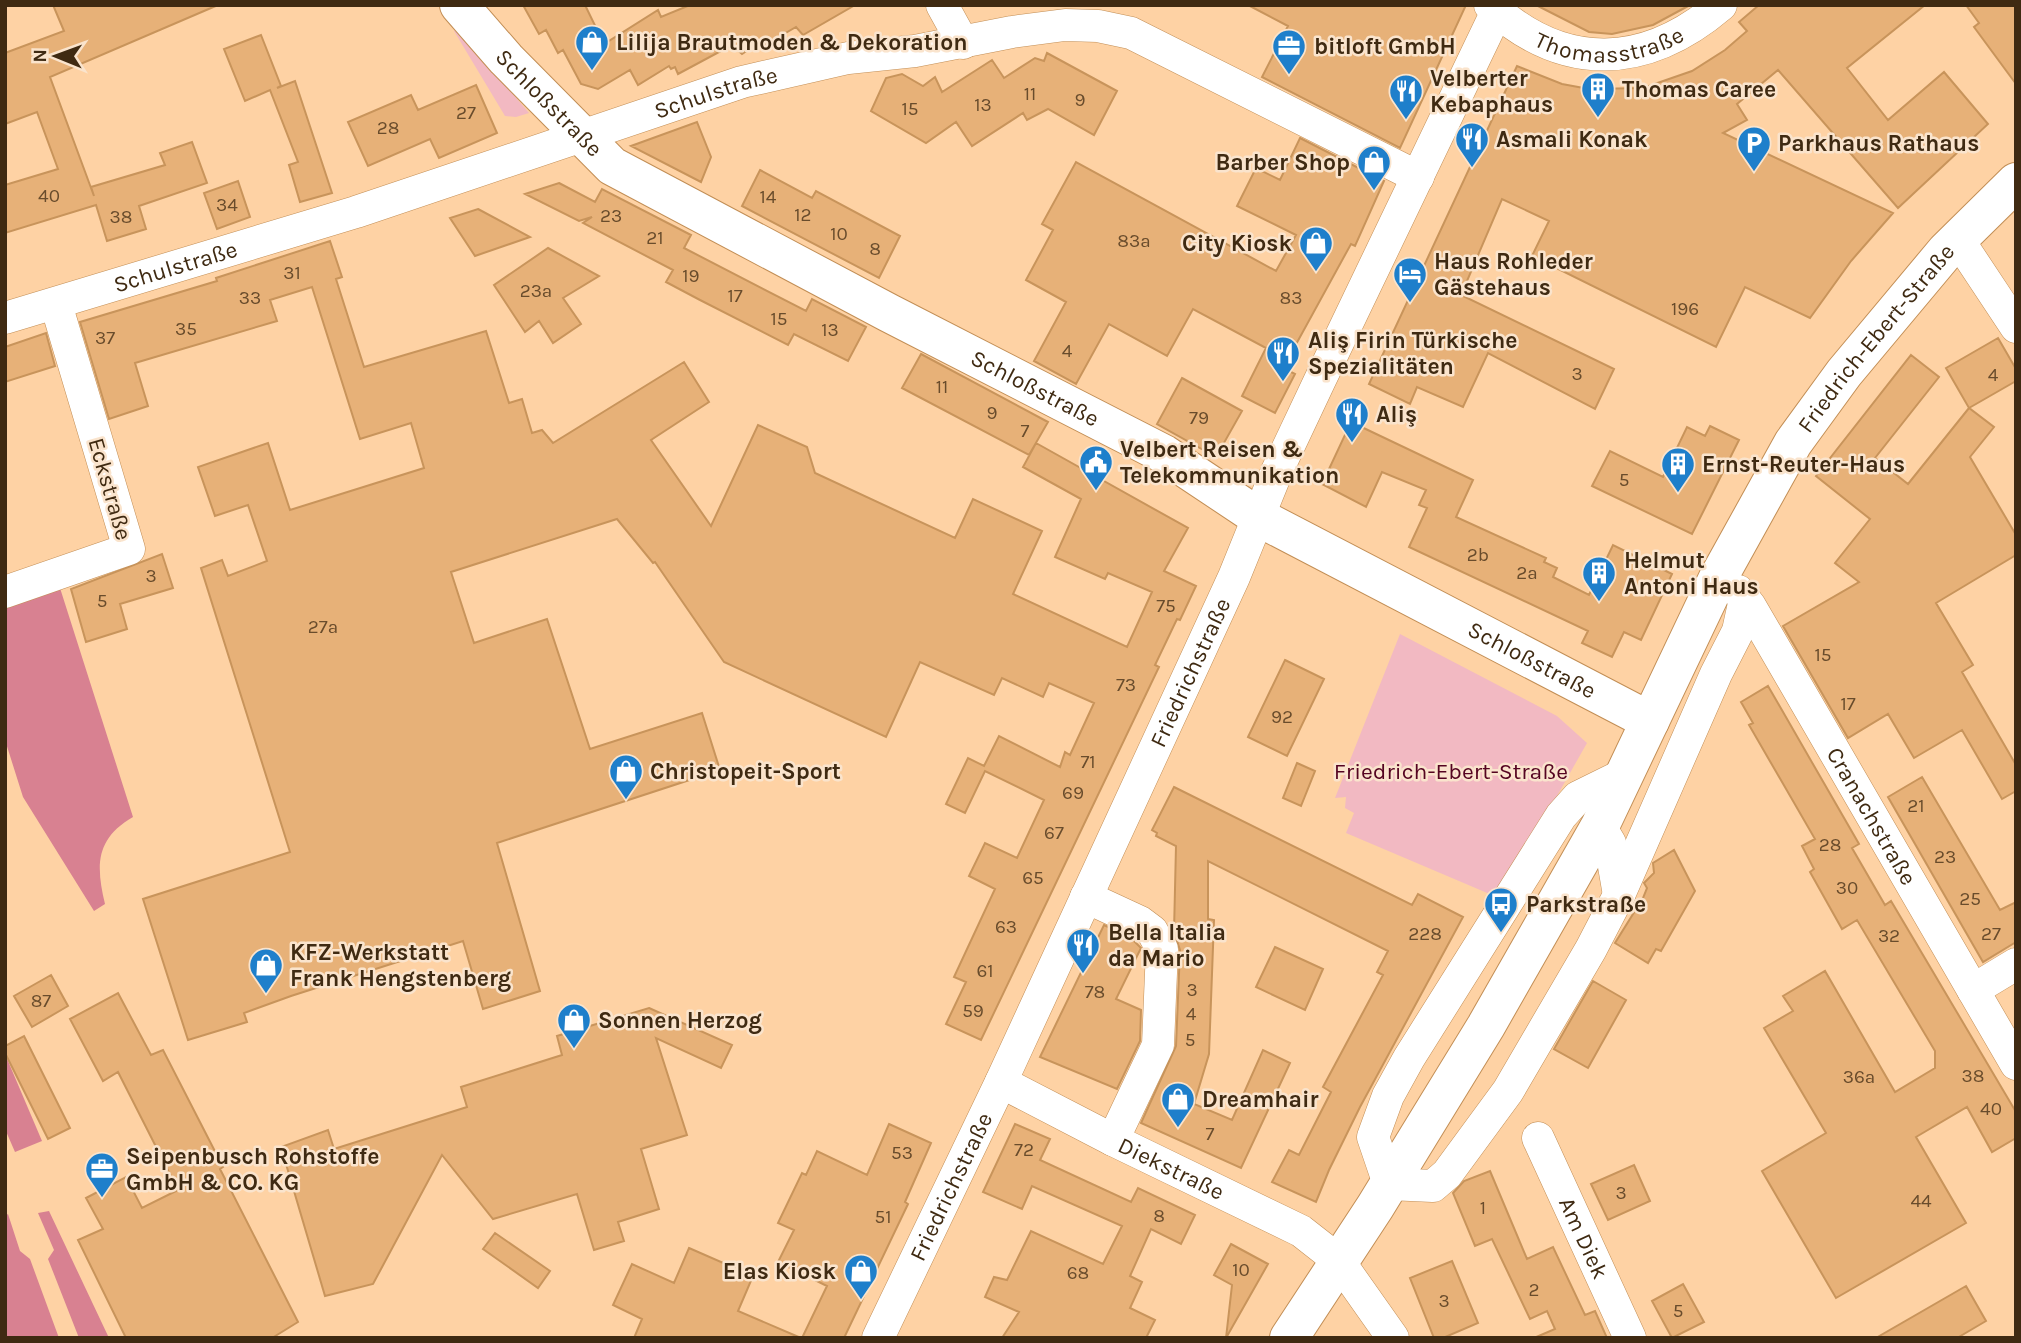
<svg xmlns="http://www.w3.org/2000/svg" width="2021" height="1343" font-family="Karla,sans-serif">
<style>
.green{fill:#f2b9c2}
.forest{fill:#d88191}
.building{fill:#e7b178;stroke:#c8945b;stroke-width:2}
.lines{fill:none;stroke-linecap:round;stroke-linejoin:round}
.minor-casing{stroke:#c28e55;stroke-width:33}
.major-casing{stroke:#c28e55;stroke-width:40}
.minor{stroke:#fff;stroke-width:32}
.major{stroke:#fff;stroke-width:38}
.labels{text-anchor:middle;dominant-baseline:central;stroke-width:5;stroke-linejoin:round;paint-order:stroke}
.number-label{font-size:19px;fill:#694c2c}
.street-label{font-size:23px;fill:#3f2a12;stroke:#fae4cd}
.poi-label{font-size:23px;font-weight:bold;fill:#3f2a12;stroke:#fae4cd;text-anchor:start}
.park-label{font-size:23px;fill:#550421;stroke:#fae4cd}
</style>
<rect width="100%" height="100%" fill="#fed2a4"/>
<path class="green" d="M457,28L529,113L516,117L505,116L454,31Z
M1400,634L1557,716L1587,743L1499,898L1346,833L1354,813L1345,808L1346,797L1335,798Z"/>
<path class="forest" d="M60,588L133,817C95,839 96,866 105,904L94,911L23,797L5,740V602Z
M5,1054L42,1141L15,1152L5,1129Z
M49,1211L109,1338H79L48,1259L54,1250L38,1213Z
M8,1214L20,1251L30,1259L59,1338H6L5,1216Z"/>
<path class="building" d="M53,5H218L50,77L94,196L91,187L165,165L160,153L192,142L207,183L139,206L146,229L107,241L96,205L5,233V185L58,169L37,112L5,124V53L64,31Z
M523,5H585L604,44L658,10L661,17L690,5H855L803,35L796,27L765,45L762,41L742,54L732,45L678,74L675,67L671,69L669,66L638,85L630,70L598,89L581,84L563,50L558,53L546,30L539,34Z
M1248,5H1466L1400,148L1262,77L1288,26Z
M1536,5H1690L1653,25L1612,34L1589,32Z
M1759,5H1925L1847,68L1888,120L1944,72L1988,124L1898,208L1778,70L1737,104L1747,120L1723,133L1893,213L1851,261L1810,318L1745,287L1716,347L1532,256L1549,221L1502,199L1461,295L1614,369L1595,409L1488,353L1463,407L1417,387L1410,404L1369,384L1517,66L1562,84L1589,89L1643,88L1692,71L1725,50L1747,31L1739,22Z
M1966,5H2016V84L1974,27L1979,23Z
M261,35L281,86L277,88L295,81L332,193L300,202L289,165L298,162L270,90L245,101L224,49Z
M1047,53L1117,91L1094,135L1048,109L1027,120L1023,113L972,146L956,122L926,143L871,111L886,78L902,74L923,86L935,77L942,92L992,60L1004,78L1035,58L1044,61Z
M476,85L497,133L439,158L430,139L368,166L348,122L411,95L418,110Z
M697,122L711,157L701,182L631,146Z
M1300,138L1384,181L1355,246L1351,244L1283,368L1295,374L1275,413L1242,396L1266,348L1193,309L1167,356L1109,324L1076,384L1034,361L1066,302L1026,280L1053,230L1042,224L1076,162L1276,271L1296,235L1237,206L1256,168L1280,180Z
M760,170L812,198L816,191L900,236L879,278L742,206Z
M238,181L250,217L217,229L204,193Z
M559,183L595,202L602,189L691,235L684,248L806,311L812,299L866,327L848,361L794,334L788,345L700,300L666,282L673,270L583,223L592,217L579,221L525,194Z
M478,209L530,237L475,256L450,218Z
M330,241L342,277L336,279L364,367L486,331L509,403L522,399L532,433L542,430L553,443L684,362L709,402L651,440L711,526L758,425L807,447L815,473L955,538L973,499L1042,531L1013,594L1127,647L1152,592L1108,573L1105,579L1055,557L1081,499L1023,467L1036,443L1188,528L1164,571L1196,586L1180,620L1177,619L1155,665L1159,667L981,1040L946,1024L966,982L954,977L995,889L969,876L985,843L1017,858L1044,800L985,771L965,813L946,804L968,758L984,766L999,736L1060,767L1065,752L1070,755L1094,703L1049,683L1043,697L1002,678L994,695L920,662L886,737L724,662L655,562L653,563L617,519L451,572L474,643L547,619L590,749L702,713L720,770L497,843L540,991L483,1009L463,941L291,996L244,1013L247,1022L188,1040L143,899L290,852L201,568L222,560L228,576L267,561L248,505L215,516L198,467L268,443L290,510L424,468L411,423L360,439L312,287L270,300L277,321L135,363L148,406L109,419L80,322L217,281L216,278Z
M548,248L599,276L563,298L581,324L553,343L539,321L525,332L494,285Z
M46,333L55,366L5,382V347Z
M1998,338L2016,369V381L1969,408L1946,368Z
M921,354L1048,422L1029,455L902,388Z
M1911,355L1939,377L1875,458L1908,484L1969,408L1994,427L1970,457L2016,535V555L1936,603L1973,665L1962,672L2016,765V791L2002,799L1962,730L1914,758L1888,714L1848,738L1783,626L1859,582L1835,563L1870,519L1816,476Z
M1182,378L1242,411L1216,457L1157,424Z
M1351,422L1473,480L1456,517L1546,558L1544,562L1557,568L1553,577L1589,595L1613,545L1672,574L1641,640L1624,632L1612,657L1582,643L1588,631L1409,547L1427,508L1419,505L1426,490L1382,472L1366,507L1322,484Z
M1710,426L1739,440L1692,534L1592,486L1610,451L1663,477L1687,427L1705,436Z
M162,554L173,588L120,604L127,629L86,642L71,589Z
M1285,660L1324,679L1287,756L1248,737Z
M1768,686L1859,844L1852,848L1885,905L1891,901L2016,1112V1138L1992,1152L1967,1107L1916,1137L1966,1223L1836,1298L1762,1171L1826,1133L1764,1028L1793,1011L1783,996L1825,971L1895,1092L1935,1068V1051L1857,920L1842,929L1810,872L1814,869L1802,846L1815,839L1749,725L1753,723L1741,702Z
M1297,763L1315,771L1301,806L1283,798Z
M1922,777L2000,910L2016,902V942L1983,962L1888,797Z
M1174,787L1412,905L1418,894L1463,917L1360,1107L1329,1170L1316,1202L1272,1182L1289,1150L1299,1155L1331,1092L1323,1087L1383,975L1377,972L1388,951L1208,861V919L1214,920L1209,1054L1194,1104L1232,1120L1263,1050L1290,1063L1241,1168L1141,1123L1176,1046L1180,950L1174,932L1176,846L1156,836L1157,833L1152,830Z
M1674,850L1695,891L1661,951L1656,949L1648,963L1615,943L1643,898L1647,888L1644,883L1654,873L1653,863Z
M1104,925L1131,938L1141,948L1116,999L1141,1010L1140,1041L1117,1089L1040,1057Z
M1275,947L1323,969L1305,1010L1256,987Z
M51,975L68,1006L32,1027L14,996Z
M1593,981L1626,1000L1588,1068L1554,1049Z
M118,993L151,1055L163,1050L223,1167L220,1169L298,1322L272,1338H126L78,1240L103,1229L86,1198L126,1177L142,1208L178,1190L118,1072L103,1081L70,1019Z
M649,1008L732,1045L721,1068L656,1038L687,1135L641,1149L659,1209L618,1222L624,1241L594,1250L577,1194L493,1219L442,1155L373,1284L325,1296L281,1147L328,1130L334,1149L467,1107L461,1087L562,1055L557,1036Z
M24,1036L70,1128L48,1139L5,1053V1046Z
M889,1124L931,1143L905,1202L908,1204L844,1338H802L827,1286L778,1262L794,1230L778,1223L802,1173L806,1175L817,1151L867,1175Z
M1015,1124L1050,1139L1040,1160L1131,1202L1138,1188L1195,1215L1181,1244L1151,1229L1130,1276L1142,1282L1130,1308L1155,1320L1146,1338H1002L1019,1312L985,1297L994,1277L1007,1280L1031,1231L1103,1264L1122,1226L1032,1186L1022,1209L983,1192Z
M1634,1165L1650,1201L1608,1220L1591,1184Z
M1490,1171L1527,1259L1553,1247L1585,1315L1595,1311L1607,1338H1534L1555,1329L1547,1311L1530,1319L1492,1239L1475,1246L1453,1193L1464,1181Z
M495,1233L550,1271L538,1288L483,1249Z
M1231,1244L1268,1264L1226,1338L1232,1285L1214,1275Z
M689,1248L753,1276L738,1311L801,1338H634L642,1319L613,1305L632,1264L674,1283Z
M1452,1261L1478,1323L1443,1338H1434L1410,1278Z
M1683,1284L1704,1322L1672,1338L1652,1301Z
M1966,1286L1986,1321L1957,1338H1876Z"/>
<g class="lines">
<g class="minor-casing">
<g id="minor">
<path d="M942,5L963,43"/>
<path id="s1" d="M1490,5C1564,73 1646,69 1721,5"/>
<path d="M1957,238L2016,327"/>
<path id="s2" d="M5,318L356,212L742,82L848,58L915,51L1012,32L1065,25L1098,26L1131,33L1418,177"/>
<path id="s3" d="M1738,591L1750,606L2016,1064"/>
<path d="M5,592L129,549L56,304"/>
<path d="M1627,773L1578,797L1561,816L1409,1058L1388,1096L1373,1137L1389,1184L1433,1186L1447,1174L1508,1091L1591,949L1619,895L1716,674L1738,631L1745,599"/>
<path d="M1600,826L1610,843L1619,895"/>
<path d="M1086,897L1140,922L1152,931L1162,949L1158,1045L1113,1140"/>
<path d="M1973,990L2016,964"/>
<path id="s4" d="M1001,1082L1113,1140L1301,1231L1338,1260L1393,1338"/>
<path id="s5" d="M1538,1138L1630,1338"/>
<path id="s6" d="M878,1338L1001,1082L1234,577L1277,471L1319,382L1500,5"/>
</g>
</g>
<g class="major-casing">
<g id="major">
<path id="s7" d="M459,5L506,59L612,166L889,313L1164,454L1260,518L1650,721"/>
<path id="s8" d="M1289,1338L1375,1207L1486,1026L1600,826L1717,580L1793,443L1844,373L1946,251L2016,182"/>
</g>
</g>
<use href="#minor" class="minor"/>
<use href="#major" class="major"/>
</g>
<defs>
<g id="shop-pin" transform="scale(1.75)"><path d="M0 17L-7.5 6A9.5 9.5 0 1 1 7.5 6Z" fill="#1e7fcb" stroke="#fae4cd"/><path d="M-5-2.5h2.3a2.7 3.5 0 0 1 5.4 0H5L5.5 6h-11ZM-1.5-2.5h3a1.5 2.3 0 0 0-3 0Z" fill="#fff"/></g>
<g id="office-pin" transform="scale(1.75)"><path d="M0 17L-7.5 6A9.5 9.5 0 1 1 7.5 6Z" fill="#1e7fcb" stroke="#fae4cd"/><path d="M-6-3h4V-5.5h4V-3h4V5H-6ZM-1-4.5V-3h2v-1.5ZM-6 0V1H6V0Z" fill="#fff"/></g>
<g id="building-pin" transform="scale(1.75)"><path d="M0 17L-7.5 6A9.5 9.5 0 1 1 7.5 6Z" fill="#1e7fcb" stroke="#fae4cd"/><path d="M-4-6H4V6H1V3H-1V6H-4ZM-2.5-4.3h1.7v1.8h-1.7ZM.8-4.3h1.7v1.8H.8ZM-2.5-1h1.7V.8h-1.7ZM.8-1h1.7V.8H.8Z" fill="#fff"/></g>
<g id="restaurant-pin" transform="scale(1.75)"><path d="M0 17L-7.5 6A9.5 9.5 0 1 1 7.5 6Z" fill="#1e7fcb" stroke="#fae4cd"/><path d="M-5-6h1v4h1v-4h1v4h1v-4h1v5L-1.5 .5V6h-2V.5L-5-1ZM5-6V6H3V1.5H1.5Q1.5-4 5-6Z" fill="#fff"/></g>
<g id="parking-pin" transform="scale(1.75)"><path d="M0 17L-7.5 6A9.5 9.5 0 1 1 7.5 6Z" fill="#1e7fcb" stroke="#fae4cd"/><path d="M-3.5-5.5H1a3.5 3.5 0 0 1 0 7H-1V5.5H-3.5ZM-1-3.4V-.6H.8a1.4 1.4 0 0 0 0-2.8Z" fill="#fff"/></g>
<g id="hotel-pin" transform="scale(1.75)"><path d="M0 17L-7.5 6A9.5 9.5 0 1 1 7.5 6Z" fill="#1e7fcb" stroke="#fae4cd"/><path d="M-6-4.5h1.5V1H6V5H4.5V3h-9V5H-6ZM-4 0a1.8 1.8 0 1 1 3.6 0ZM.5 0V-2.5h3Q6-2.5 6 0Z" fill="#fff"/></g>
<g id="civic-pin" transform="scale(1.75)"><path d="M0 17L-7.5 6A9.5 9.5 0 1 1 7.5 6Z" fill="#1e7fcb" stroke="#fae4cd"/><path d="M-.6-6.5H3V-4.5H.6V-3L4-1V1h2V6H-6V1h2V-1L-.6-3ZM-1.2 2.5V6h2.4V2.5Z" fill="#fff"/></g>
<g id="bus-pin" transform="scale(1.75)"><path d="M0 17L-7.5 6A9.5 9.5 0 1 1 7.5 6Z" fill="#1e7fcb" stroke="#fae4cd"/><path d="M-5-6H5V4H4V6H2V4H-2V6H-4V4H-5ZM-3.5-4V0h7V-4ZM-3.5 1.2v1.5H-2V1.2ZM2 1.2v1.5H3.5V1.2Z" fill="#fff"/></g>
</defs>
<g fill-rule="evenodd">
<use href="#shop-pin" x="592" y="42"/>
<use href="#office-pin" x="1289" y="46"/>
<use href="#building-pin" x="1598" y="89"/>
<use href="#restaurant-pin" x="1406" y="91"/>
<use href="#restaurant-pin" x="1472" y="139"/>
<use href="#parking-pin" x="1754" y="143"/>
<use href="#shop-pin" x="1374" y="162"/>
<use href="#shop-pin" x="1316" y="243"/>
<use href="#hotel-pin" x="1410" y="274"/>
<use href="#restaurant-pin" x="1283" y="353"/>
<use href="#restaurant-pin" x="1352" y="414"/>
<use href="#civic-pin" x="1096" y="462"/>
<use href="#building-pin" x="1678" y="464"/>
<use href="#building-pin" x="1599" y="573"/>
<use href="#shop-pin" x="626" y="771"/>
<use href="#bus-pin" x="1501" y="904"/>
<use href="#restaurant-pin" x="1083" y="945"/>
<use href="#shop-pin" x="266" y="965"/>
<use href="#shop-pin" x="574" y="1020"/>
<use href="#shop-pin" x="1178" y="1099"/>
<use href="#office-pin" x="102" y="1169"/>
<use href="#shop-pin" x="861" y="1271"/>
</g>
<g class="labels">
<g class="number-label">
<text x="1030" y="94">11</text>
<text x="1080" y="100">9</text>
<text x="983" y="105">13</text>
<text x="910" y="109">15</text>
<text x="466" y="113">27</text>
<text x="388" y="128">28</text>
<text x="49" y="196">40</text>
<text x="768" y="197">14</text>
<text x="227" y="205">34</text>
<text x="803" y="215">12</text>
<text x="611" y="216">23</text>
<text x="121" y="217">38</text>
<text x="839" y="234">10</text>
<text x="655" y="238">21</text>
<text x="1134" y="241">83a</text>
<text x="875" y="249">8</text>
<text x="292" y="273">31</text>
<text x="691" y="276">19</text>
<text x="536" y="291">23a</text>
<text x="735" y="296">17</text>
<text x="250" y="298">33</text>
<text x="1291" y="298">83</text>
<text x="1685" y="309">196</text>
<text x="779" y="319">15</text>
<text x="186" y="329">35</text>
<text x="830" y="330">13</text>
<text x="105" y="338">37</text>
<text x="1067" y="351">4</text>
<text x="1577" y="374">3</text>
<text x="1993" y="375">4</text>
<text x="942" y="387">11</text>
<text x="992" y="413">9</text>
<text x="1199" y="418">79</text>
<text x="1025" y="431">7</text>
<text x="1624" y="480">5</text>
<text x="1478" y="555">2b</text>
<text x="1527" y="573">2a</text>
<text x="151" y="576">3</text>
<text x="102" y="601">5</text>
<text x="1166" y="606">75</text>
<text x="323" y="627">27a</text>
<text x="1823" y="655">15</text>
<text x="1126" y="685">73</text>
<text x="1848" y="704">17</text>
<text x="1282" y="717">92</text>
<text x="1088" y="762">71</text>
<text x="1073" y="793">69</text>
<text x="1916" y="806">21</text>
<text x="1054" y="833">67</text>
<text x="1830" y="845">28</text>
<text x="1945" y="857">23</text>
<text x="1033" y="878">65</text>
<text x="1847" y="888">30</text>
<text x="1970" y="899">25</text>
<text x="1006" y="927">63</text>
<text x="1425" y="934">228</text>
<text x="1991" y="934">27</text>
<text x="1889" y="936">32</text>
<text x="985" y="971">61</text>
<text x="1192" y="990">3</text>
<text x="1095" y="992">78</text>
<text x="41" y="1001">87</text>
<text x="973" y="1011">59</text>
<text x="1191" y="1014">4</text>
<text x="1190" y="1040">5</text>
<text x="1973" y="1076">38</text>
<text x="1859" y="1077">36a</text>
<text x="1991" y="1109">40</text>
<text x="1210" y="1134">7</text>
<text x="1024" y="1150">72</text>
<text x="902" y="1153">53</text>
<text x="1621" y="1193">3</text>
<text x="1921" y="1201">44</text>
<text x="1483" y="1208">1</text>
<text x="1159" y="1216">8</text>
<text x="883" y="1217">51</text>
<text x="1241" y="1270">10</text>
<text x="1078" y="1273">68</text>
<text x="1534" y="1290">2</text>
<text x="1444" y="1301">3</text>
<text x="1678" y="1311">5</text>
</g>
<g class="street-label">
<text stroke="none"><textPath href="#s1" startOffset="133">Thomasstraße</textPath></text>
<text stroke="none"><textPath href="#s2" startOffset="746">Schulstraße</textPath></text>
<text stroke="none"><textPath href="#s7" startOffset="133">Schloßstraße</textPath></text>
<text stroke="none"><textPath href="#s2" startOffset="178">Schulstraße</textPath></text>
<text stroke="none"><textPath href="#s8" startOffset="1162">Friedrich-Ebert-Straße</textPath></text>
<text stroke="none"><textPath href="#s7" startOffset="700">Schloßstraße</textPath></text>
<text transform="translate(110 489) rotate(74)">Eckstraße</text>
<text stroke="none"><textPath href="#s7" startOffset="1267">Schloßstraße</textPath></text>
<text stroke="none"><textPath href="#s6" startOffset="735">Friedrichstraße</textPath></text>
<text stroke="none"><textPath href="#s3" startOffset="262">Cranachstraße</textPath></text>
<text stroke="none"><textPath href="#s4" startOffset="191">Diekstraße</textPath></text>
<text stroke="none"><textPath href="#s6" startOffset="168">Friedrichstraße</textPath></text>
<text stroke="none"><textPath href="#s5" startOffset="110">Am Diek</textPath></text>
</g>
<g class="poi-label">
<text x="616" y="42">Lilija Brautmoden &amp; Dekoration</text>
<text x="1314" y="46">bitloft GmbH</text>
<text x="1430" y="78">Velberter<tspan x="1430" dy="26">Kebaphaus</tspan></text>
<text x="1622" y="89">Thomas Caree</text>
<text x="1496" y="139">Asmali Konak</text>
<text x="1778" y="143">Parkhaus Rathaus</text>
<text x="1350" y="162" text-anchor="end">Barber Shop</text>
<text x="1292" y="243" text-anchor="end">City Kiosk</text>
<text x="1434" y="261">Haus Rohleder<tspan x="1434" dy="26">Gästehaus</tspan></text>
<text x="1308" y="340">Aliş Firin Türkische<tspan x="1308" dy="26">Spezialitäten</tspan></text>
<text x="1376" y="414">Aliş</text>
<text x="1120" y="449">Velbert Reisen &amp;<tspan x="1120" dy="26">Telekommunikation</tspan></text>
<text x="1702" y="464">Ernst-Reuter-Haus</text>
<text x="1624" y="560">Helmut<tspan x="1624" dy="26">Antoni Haus</tspan></text>
<text x="650" y="771">Christopeit-Sport</text>
<text x="1526" y="904">Parkstraße</text>
<text x="1108" y="932">Bella Italia<tspan x="1108" dy="26">da Mario</tspan></text>
<text x="290" y="952">KFZ-Werkstatt<tspan x="290" dy="26">Frank Hengstenberg</tspan></text>
<text x="598" y="1020">Sonnen Herzog</text>
<text x="1202" y="1099">Dreamhair</text>
<text x="126" y="1156">Seipenbusch Rohstoffe<tspan x="126" dy="26">GmbH &amp; CO. KG</tspan></text>
<text x="836" y="1271" text-anchor="end">Elas Kiosk</text>
</g>
<g class="park-label">
<text x="1451" y="771">Friedrich-Ebert-Straße</text>
</g>
</g>
<rect width="2021" height="1343" fill="none" stroke="#3f2a12" stroke-width="14"/>
<g transform="translate(56 56) rotate(271)" stroke="#fae4cd" stroke-width="5" paint-order="stroke">
<path d="M0-5L12 26L0 18L-12 26Z" fill="#3f2a12"/>
<text y="-10" font-size="19" font-weight="bold" text-anchor="middle" fill="#3f2a12">N</text>
</g>
</svg>
